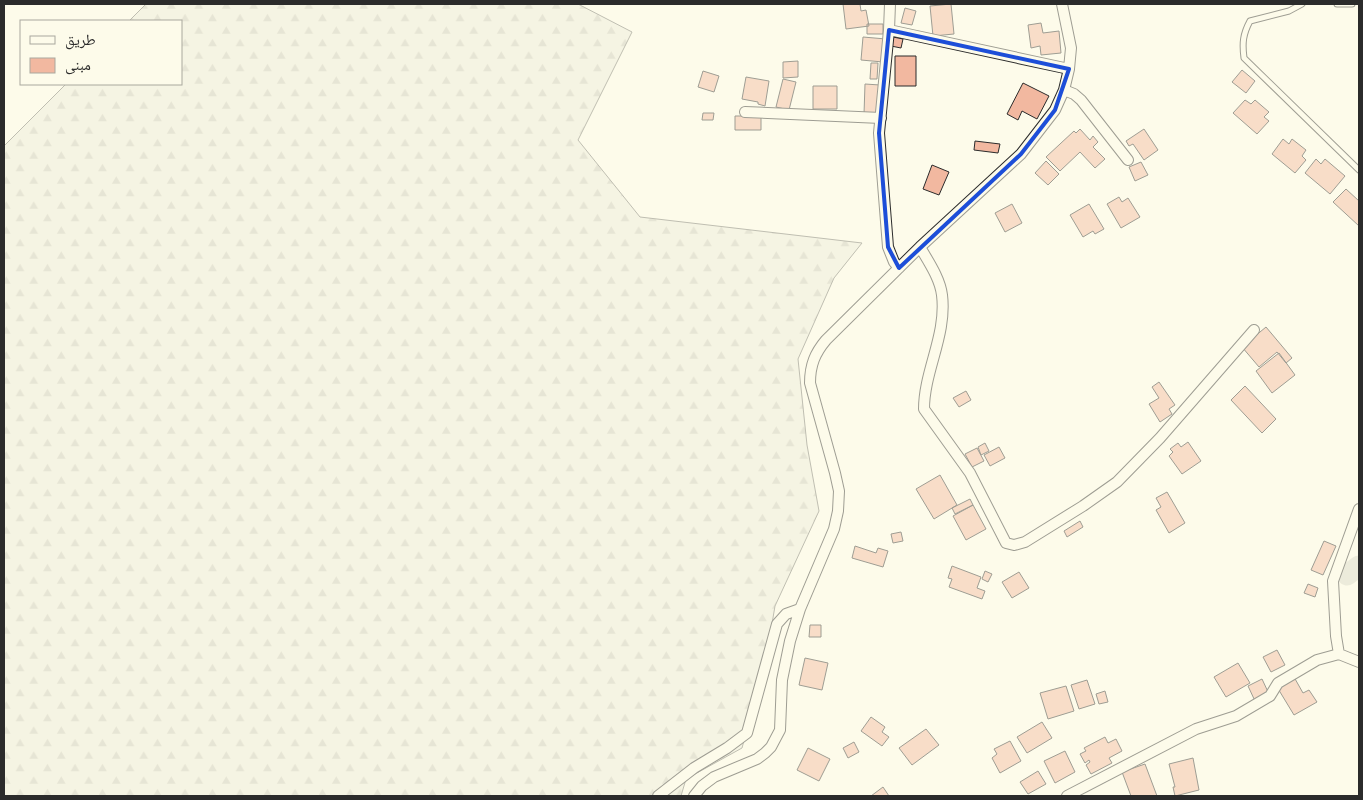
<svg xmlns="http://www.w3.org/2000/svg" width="1363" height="800" font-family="'Nunito Sans','Noto Naskh Arabic',sans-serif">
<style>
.forest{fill:url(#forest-firs);stroke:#74746e}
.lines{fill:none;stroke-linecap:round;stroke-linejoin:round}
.river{stroke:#d8d7c9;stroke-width:21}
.building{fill:#f2b8a0;stroke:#2b2b2b}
.service-casing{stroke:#2b2b2b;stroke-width:7}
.minor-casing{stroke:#2b2b2b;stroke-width:12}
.service{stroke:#fdfbea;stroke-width:5}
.minor{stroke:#fdfbea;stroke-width:10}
.marked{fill:none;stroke:#1d4ed8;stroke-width:4;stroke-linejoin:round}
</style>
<defs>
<pattern id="forest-firs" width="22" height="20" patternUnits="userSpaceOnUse" patternTransform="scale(1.25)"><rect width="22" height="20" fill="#ecebdb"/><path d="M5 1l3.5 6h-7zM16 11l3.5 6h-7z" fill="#cbcabc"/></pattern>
</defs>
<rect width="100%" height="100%" fill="#fdfbea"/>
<path class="forest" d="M146,4H578L632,32L578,140L640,217L862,243L834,278L798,359L807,445L819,511L775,606L766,659L742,748L686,779L681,796H4V146L66,84H181V21H129Z"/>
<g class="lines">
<path class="river" d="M1347,575L1359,566"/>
</g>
<path class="building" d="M843,4H860L861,11L866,10L869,26L846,29Z
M951,4L954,34L933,36L930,6Z
M905,8L916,11L912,25L901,23Z
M1041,23L1043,33L1059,31L1061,53L1041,55L1040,46L1031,48L1028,25Z
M867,24H883V34H867Z
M863,37L886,39L883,62L861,60Z
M893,37L903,39L901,48L891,46Z
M895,56H916V86H895Z
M798,61V77L783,78V62Z
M871,63H878L877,79H870Z
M1242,70L1255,81L1246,93L1232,82Z
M703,71L719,76L714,92L698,87Z
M746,77L769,81L765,106L758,104V102L742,99Z
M783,79L796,82L789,110L776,107Z
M1023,83L1049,96L1037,119L1022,111L1018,120L1007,114Z
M865,84L880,85L878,115L864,114Z
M813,86H837V109H813Z
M1245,100L1251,104L1255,100L1269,112L1264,117L1269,121L1257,134L1233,113Z
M703,113H714L713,120H702Z
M735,116H761V130H735Z
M1080,129L1090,140L1093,136L1098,142L1093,147L1105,159L1095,168L1080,152L1060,171L1046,157L1074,131L1076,133Z
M1144,129L1158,150L1144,160L1133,144L1129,146L1126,141Z
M1283,139L1289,144L1292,139L1306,150L1302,156L1306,160L1295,173L1272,154Z
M975,141L1000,144L998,153L974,150Z
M1316,159L1321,164L1325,159L1345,176L1330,194L1305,173Z
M1046,161L1059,174L1048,185L1035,173Z
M1141,162L1148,175L1135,181L1129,167Z
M932,165L949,172L939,195L923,189Z
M1346,189L1359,201V226L1333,202Z
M1119,197L1122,202L1128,198L1140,217L1121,228L1107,204Z
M1012,204L1022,223L1005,232L995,213Z
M1089,204L1104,229L1095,234L1093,231L1083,237L1070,215Z
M1266,327L1292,358L1286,363L1277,352L1259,367L1242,347Z
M1279,353L1295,375L1272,393L1256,371Z
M1159,382L1175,405L1169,409L1172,414L1160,422L1149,404L1159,398L1152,387Z
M1245,386L1276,419L1262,433L1231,400Z
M966,391L971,400L959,407L953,398Z
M1188,442L1201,461L1182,474L1169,456L1173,452L1170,449L1178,443L1181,447Z
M985,443L989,451L981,455L978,447Z
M999,447L1005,458L990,466L984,455Z
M977,448L984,461L972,467L965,454Z
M940,475L957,505L934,519L916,489Z
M1167,492L1185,523L1169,533L1156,510L1161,507L1156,498Z
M970,499L973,505L955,514L952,508Z
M973,505L986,529L966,540L953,516Z
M1080,521L1083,527L1067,537L1064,531Z
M901,532L903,541L893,543L891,534Z
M1324,541L1336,546L1323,575L1311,570Z
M855,546L876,553L878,548L888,551L883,567L852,558Z
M952,566L981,577L977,588L985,591L982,599L949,587L952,579L948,578Z
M985,571L992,574L988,582L982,579Z
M1019,572L1029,588L1012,598L1002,582Z
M1308,584L1318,588L1315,597L1304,593Z
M810,625H821V637H809Z
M1277,650L1285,665L1271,672L1263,657Z
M805,658L828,663L822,690L799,685Z
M1238,663L1250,683L1226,697L1214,677Z
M1294,677L1303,693L1309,690L1317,702L1294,715L1277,687Z
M1262,679L1269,694L1255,701L1248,686Z
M1087,680L1095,704L1079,709L1071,685Z
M1066,686L1074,711L1048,719L1040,693Z
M1105,691L1108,702L1099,704L1096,694Z
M871,717L885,727L882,732L889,737L882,746L861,731Z
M1042,722L1052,738L1027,753L1017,737Z
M926,729L939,745L912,765L899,748Z
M1105,737L1108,743L1116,739L1122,751L1109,758L1112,763L1091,774L1086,765L1090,762L1089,760L1085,763L1080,754L1086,751L1084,748Z
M1010,741L1021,761L1000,773L992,758L997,754L994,749Z
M854,742L859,752L848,758L843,748Z
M808,748L830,759L819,781L797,770Z
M1065,751L1075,772L1055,783L1044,761Z
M1193,758L1199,790L1175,796L1173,787H1175L1169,764Z
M1145,764L1157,796H1131L1122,772Z
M1038,771L1046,784L1028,794L1020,782Z
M883,787L889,796H871Z"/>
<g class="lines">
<g class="service-casing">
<path id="service" d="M1302,4L1289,11L1250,21C1243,34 1242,43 1244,58L1359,170
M1337,4H1352"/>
</g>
<g class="minor-casing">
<path id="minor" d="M890,4L889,30L879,133L888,247L894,262L899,268
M889,30L1069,69
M1064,90L1074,94L1081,100L1128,160
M745,112L881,118
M920,247C928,261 940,278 942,295C947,335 924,371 924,409L970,473L1006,543L1014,545L1025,542L1083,506L1117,482L1160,438L1254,330
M1339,654L1336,636L1333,581L1359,509
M658,796L694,768L727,748L747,733L777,624L786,614L800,609
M694,796L702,786L714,777L757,759L765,753L771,747L780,730L782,680L790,641L800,609L834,529L838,511L839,491L835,473L810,383C810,365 815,353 826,340L920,247L1021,154L1055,110L1064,90L1069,69L1071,48L1062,4
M1067,796L1196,729L1236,716L1270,696L1278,683L1317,660L1339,654L1359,662"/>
</g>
<use href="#service" class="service"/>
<use href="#minor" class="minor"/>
</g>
<path d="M0 0H1363V800H0ZM889,30L1069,69L1055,110L1021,154L899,268L888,247L879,133Z" fill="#fdfbea" fill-opacity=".55" fill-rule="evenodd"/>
<path class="marked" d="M889,30L1069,69L1055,110L1021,154L899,268L888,247L879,133Z"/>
<rect width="1363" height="800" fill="none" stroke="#2b2b2b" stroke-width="10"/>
<rect x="20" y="20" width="162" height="65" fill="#fdfbea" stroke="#a9a89e"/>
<rect x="30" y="36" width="25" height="8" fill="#fdfbea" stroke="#a9a89e"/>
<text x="65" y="45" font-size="15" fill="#2b2b2b">طريق</text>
<rect x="30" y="58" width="25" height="15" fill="#f2b8a0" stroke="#a9a89e"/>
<text x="65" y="70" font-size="15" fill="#2b2b2b">مبنى</text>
</svg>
